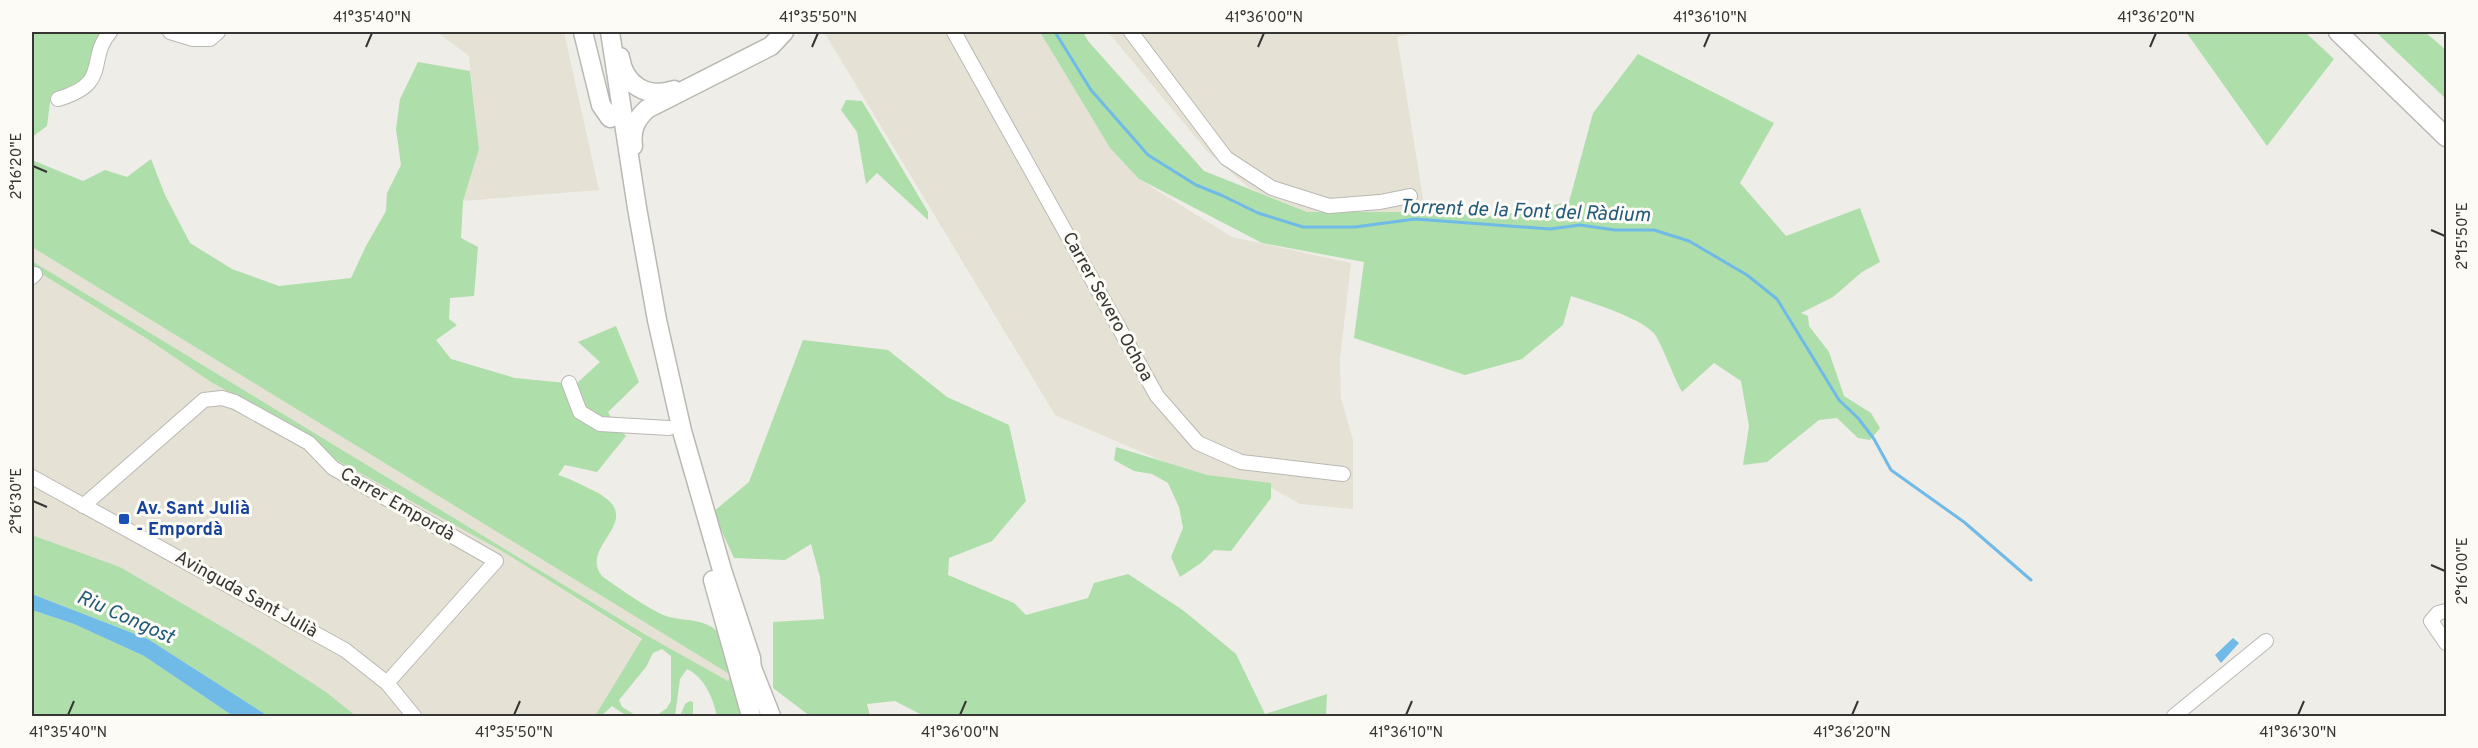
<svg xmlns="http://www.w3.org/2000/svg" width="2478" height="748" font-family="Overpass,sans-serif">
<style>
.built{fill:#e5e2d5}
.green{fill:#aedeaa}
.water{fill:#70bae7}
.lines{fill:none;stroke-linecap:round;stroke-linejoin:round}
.stream{stroke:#70bae7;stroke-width:3}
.minor-casing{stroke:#b9b8b3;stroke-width:16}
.highway-casing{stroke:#b9b8b3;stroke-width:21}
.minor{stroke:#fff;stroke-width:14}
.highway{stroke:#fff;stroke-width:18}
.ticks{fill:none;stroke:#363533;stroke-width:2}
.transit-dot{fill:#1a4fb4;stroke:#fcfbf5;stroke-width:2}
.labels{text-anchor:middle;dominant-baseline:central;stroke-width:6;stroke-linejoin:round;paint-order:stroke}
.street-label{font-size:18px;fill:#363533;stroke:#fcfbf5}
.transit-label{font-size:18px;font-weight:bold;fill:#164399;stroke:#fcfbf5;text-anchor:start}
.water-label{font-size:20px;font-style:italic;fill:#225a79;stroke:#fcfbf5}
.neatline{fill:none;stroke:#363533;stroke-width:2}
.ticks-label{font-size:15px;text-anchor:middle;fill:#363533}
</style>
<rect width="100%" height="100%" fill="#eeede8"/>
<path class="built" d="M437,32H564L599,190L463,201L479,149L469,56Z
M824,32H1040L1110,148L1139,179L1232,237L1351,263L1340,359L1341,398L1353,440V509L1300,504L1273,489L1207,480L1055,415Z
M1108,32H1420L1397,37L1423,198L1422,212L1354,218L1307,212L1249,188L1207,151Z
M32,247L732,675L728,681L646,635L32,261Z
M32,268L149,340L211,382L502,551L642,640L595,716H356L326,692L120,567L32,535Z"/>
<path class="green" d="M32,32H106L105,62L88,94H51L47,126L32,137Z
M1040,32H1083L1088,41L1204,171L1307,212H1422L1497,216L1569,202L1593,113L1638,54L1774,123L1740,183L1786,236L1860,208L1880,262L1862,272L1833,297L1801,313L1808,316L1809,326L1829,352L1844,396L1871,413L1880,428L1870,440L1858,438L1837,418L1819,420L1767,462L1743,465L1749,426L1741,381L1714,363L1682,392C1672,374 1666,354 1656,336C1647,320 1590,302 1571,296L1563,325L1522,359L1465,375L1354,338L1364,262L1262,243L1139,179L1110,148Z
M2186,32H2305L2334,59L2267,146Z
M2376,32H2425L2446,50V99Z
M418,62L470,71L479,149L463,201L461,238L478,247L474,296L450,298L449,319L457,325L436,340L451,359L515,378L576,384L600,362L578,342L616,326L639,382L608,412L616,426L626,436L597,472L565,465L558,475C568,478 578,483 588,488C656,518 576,544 602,576C614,585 653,612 666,616C684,622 704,617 719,633L745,716H717C713,698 705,678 687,669L680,679L675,716H656L667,708L671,701V656L662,649L653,653L646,667L619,700L622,707L637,716H627L612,706L601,716H595L642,639L502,551L329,456L271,416L211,382L149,340L32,268V261L646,635L728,681L731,675L32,247V160L83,181L105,170L127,177L151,159L165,195L190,243L232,269L279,286L351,278L366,246L386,211L387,193L401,165L396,129L400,99Z
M846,100L862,101L928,212V220L877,173L866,184L857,132L841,110Z
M803,340L888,350L947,397L1009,425L1026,501L992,541L949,558L948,575L1014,603L1026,615L1088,598L1094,583L1128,574L1184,611L1236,654L1265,714L1327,694L1326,716H924L895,701L867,704L870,716H810L773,688V622L824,619L820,577L811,544L785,560L734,558L713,512L749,482Z
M1116,447L1207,475L1271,483V498L1231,551L1214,550L1201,563L1180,577L1171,557L1183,528L1179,507L1168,483L1152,474L1134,471L1114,460Z
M32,535L120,567L258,648L326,692L356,716H268L148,639L32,594Z
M32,610L74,624L144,656L233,716H32Z
M690,701L693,702V716H680L685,704Z"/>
<path class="water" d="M32,594L148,639L268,716H233L144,656L74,624L32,610Z
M2233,638L2239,643L2221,663L2215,655Z"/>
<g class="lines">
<path class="stream" d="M1055,32L1091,90L1148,155L1196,185L1221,195L1258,213L1303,227H1355L1415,219L1550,229L1580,225L1615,230H1654L1689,241L1747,275L1777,299L1839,400L1858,418L1874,439L1891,470L1964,522L2031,580"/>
<g class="minor-casing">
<path id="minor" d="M170,32L193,39H210L218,32
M954,32L1157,396L1198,443L1241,462L1343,474
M1131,32L1226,158L1272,188L1329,206L1380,202L1410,196
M58,99C112,83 86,60 110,32
M32,277L35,274
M569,383L580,412L600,424L669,428
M32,477L345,650L387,683L414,716
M83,506L204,400L222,398L235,402L309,443L333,468L496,561L387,683
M2446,611L2438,613L2431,621L2446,643
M2174,716L2266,641"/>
</g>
<g class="highway-casing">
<path id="highway" d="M583,32L601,105L610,118
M610,32L637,208L657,320L682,431L722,570L751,658L752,668L771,716
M2338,32L2446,137
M620,57C624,85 647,99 674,90
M633,146C631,130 635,120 647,109L771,46L784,32
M713,580L751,716"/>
</g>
<use href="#minor" class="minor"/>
<use href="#highway" class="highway"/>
</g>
<path class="ticks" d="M366,47L372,33M812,47L818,33M1258,47L1264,33M1704,47L1710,33M2150,47L2156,33M33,166L47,172M2431,230L2445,236M33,501L47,507M2431,565L2445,571M68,715L74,701M514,715L520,701M960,715L966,701M1406,715L1412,701M1852,715L1858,701M2298,715L2304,701"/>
<rect class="transit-dot" x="118" y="513" width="12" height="12" rx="3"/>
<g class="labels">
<g class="street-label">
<text transform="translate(1107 307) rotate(61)">Carrer Severo Ochoa</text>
<text transform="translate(397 505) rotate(30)">Carrer Empordà</text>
<text transform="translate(246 595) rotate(29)">Avinguda Sant Julià</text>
</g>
<g class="transit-label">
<text x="136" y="509">Av. Sant Julià<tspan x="136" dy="21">- Empordà</tspan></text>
</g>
<g class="water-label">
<text transform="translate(1525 212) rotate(2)">Torrent de la Font del Ràdium</text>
<text transform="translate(125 618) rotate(24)">Riu Congost</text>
</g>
</g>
<rect width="2478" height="748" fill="none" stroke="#fcfbf5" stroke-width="66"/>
<rect x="33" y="33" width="2412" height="682" class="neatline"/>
<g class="ticks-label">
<text x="372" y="22">41°35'40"N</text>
<text x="818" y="22">41°35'50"N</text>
<text x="1264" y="22">41°36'00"N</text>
<text x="1710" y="22">41°36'10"N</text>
<text x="2156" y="22">41°36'20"N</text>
<text transform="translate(16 166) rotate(-90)" y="5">2°16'20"E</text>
<text transform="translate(2462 236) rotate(-90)" y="5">2°15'50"E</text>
<text transform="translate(16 501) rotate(-90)" y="5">2°16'30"E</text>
<text transform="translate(2462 571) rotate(-90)" y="5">2°16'00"E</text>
<text x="68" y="737">41°35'40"N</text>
<text x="514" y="737">41°35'50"N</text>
<text x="960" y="737">41°36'00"N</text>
<text x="1406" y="737">41°36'10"N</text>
<text x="1852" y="737">41°36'20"N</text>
<text x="2298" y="737">41°36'30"N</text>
</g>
</svg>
